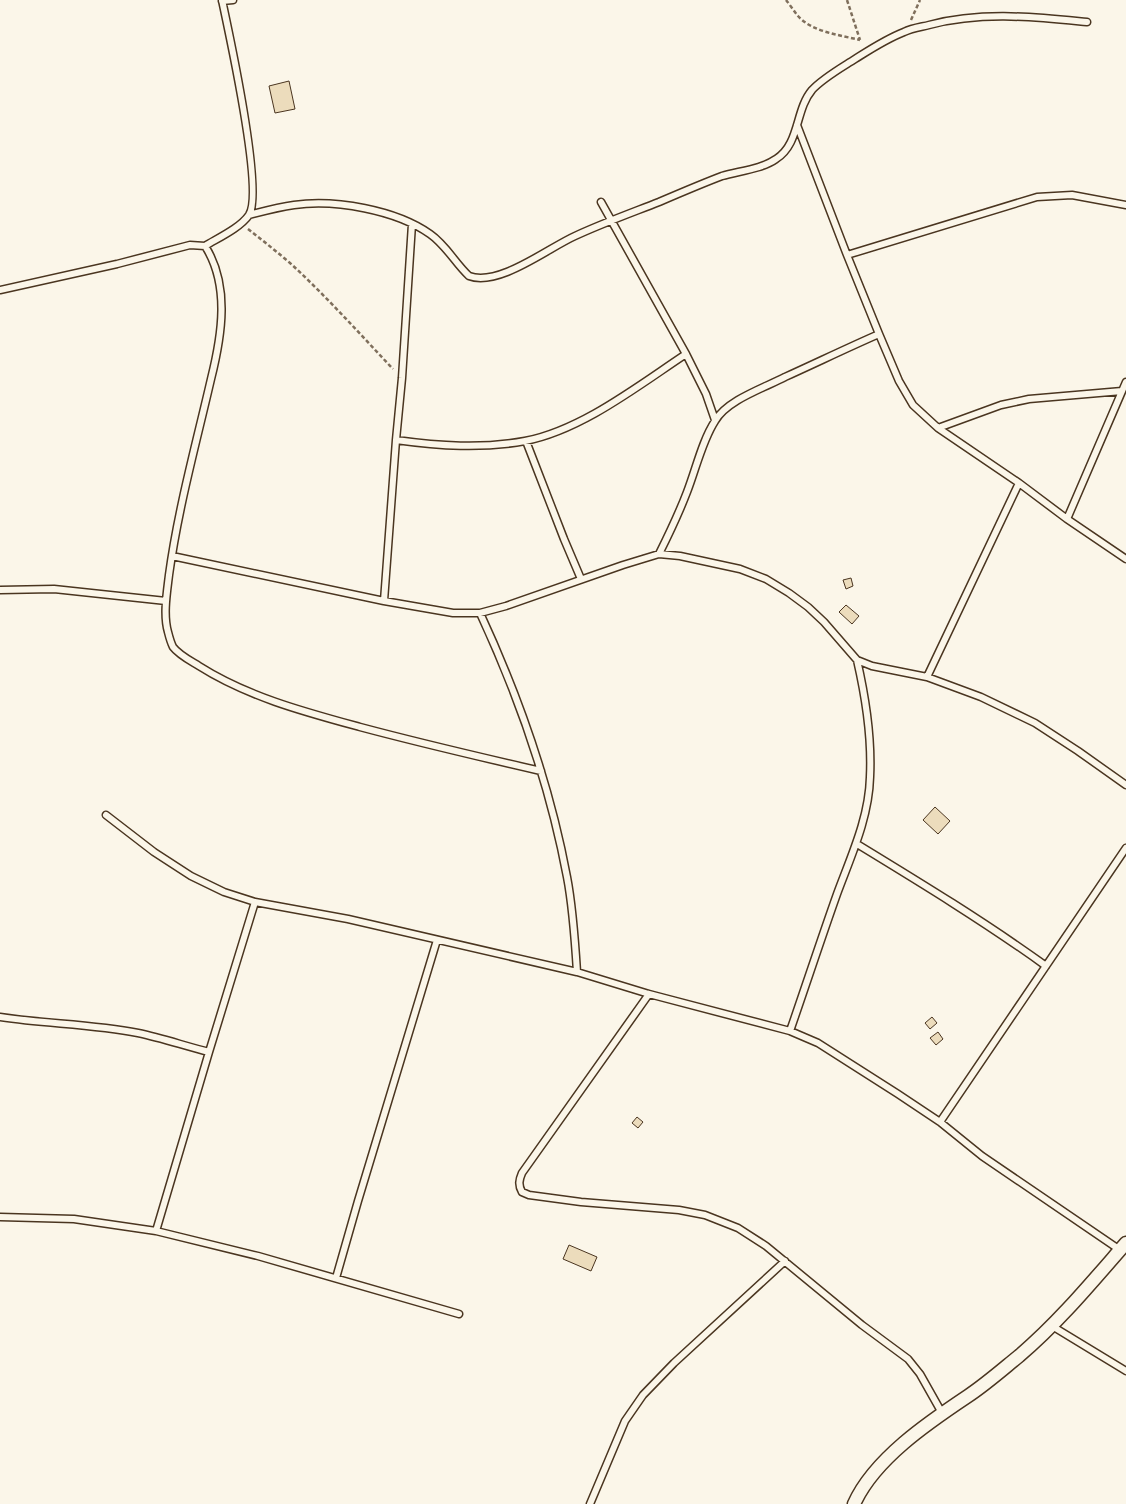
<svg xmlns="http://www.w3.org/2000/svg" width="1126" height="1504" font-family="Raleway,sans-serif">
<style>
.building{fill:#ecdcbc;stroke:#4a3520}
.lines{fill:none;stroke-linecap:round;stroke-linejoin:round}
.lane-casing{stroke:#4a3520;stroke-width:9}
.street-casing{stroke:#4a3520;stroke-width:15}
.path{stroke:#7f6f5c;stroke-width:2.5;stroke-dasharray:4 2.5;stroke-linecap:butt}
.lane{stroke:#fbf6e9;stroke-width:6}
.street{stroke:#fbf6e9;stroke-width:12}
</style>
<rect width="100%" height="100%" fill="#fbf6e9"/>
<path class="building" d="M289,81L295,109L275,113L269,86Z
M851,578L853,586L846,589L843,580Z
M846,605L859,616L852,624L839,612Z
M935,807L950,821L938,834L923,820Z
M932,1017L937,1023L930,1029L925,1023Z
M938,1032L943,1039L936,1045L930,1038Z
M637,1117L643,1122L638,1128L632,1123Z
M569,1245L597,1257L591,1271L563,1259Z"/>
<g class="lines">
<g class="lane-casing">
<path id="lane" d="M222,1L233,0
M797,125L847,255L879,334L899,381L913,405L938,428L1019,483L1067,519L1126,559
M601,202L686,354L706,394L715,420
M249,215C264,211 279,207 294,205C335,199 396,210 430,234C446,245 455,263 469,276C499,287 548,248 575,236C603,223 631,213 659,202C680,193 701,184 722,176C739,171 762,169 776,159C800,144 795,110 812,90C823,78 841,68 855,59C871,49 886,39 904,32C912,28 921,27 929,25C982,11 1034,17 1087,22
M205,246C218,238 240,228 249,215C264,192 229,33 222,0
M847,255L1037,197L1072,195L1126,205
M0,290L117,264L190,245L205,246C230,285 222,335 211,379C196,444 178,509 169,575C167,592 163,615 168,632C169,636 171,643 173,647C179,655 191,661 199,666C248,697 305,712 360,727C420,743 480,757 541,771
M938,428L1001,405L1029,399L1122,391
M396,440C439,446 482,449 525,441C582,430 639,385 686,354
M526,441L564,539L581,579
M1067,519L1126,382
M659,554C669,534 679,513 687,492C696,469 702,441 715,421C727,400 764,388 785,377C816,363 847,348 879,334
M172,556L384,601L453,613H480L506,606L623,565L659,554L680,556L740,569L766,579L789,593L808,607L824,622L857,660L872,666L927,677L981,697L1035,723L1078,751L1126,785
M0,590L54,589L166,601
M384,601L396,440L402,378L412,224
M480,613C519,697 550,786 567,877C573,908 575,940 577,972
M927,677L1019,483
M106,815L154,852L191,876L224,892L255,902L348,919L577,972L649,994L790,1031L818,1043L898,1094L940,1122L982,1156L1120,1250
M857,844C921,883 985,922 1046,966
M649,994L522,1173C519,1180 518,1185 522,1192L529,1195L581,1202L679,1210L705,1215L738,1228L766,1246L862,1325L908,1359L920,1374L942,1413
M0,1017C46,1024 92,1024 138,1033C162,1038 185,1046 209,1052
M790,1031C806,985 821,939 837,894C851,856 869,818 870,777C872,737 866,699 857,660
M940,1122L1126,848
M0,1217L74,1219L156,1231L258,1256L459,1314
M156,1231L209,1052L255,902
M336,1278L358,1201L437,940
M1052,1326L1126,1371
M590,1504L625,1421L643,1395L674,1363L785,1261"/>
</g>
<g class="street-casing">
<path id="street" d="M854,1504C874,1459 929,1422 968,1396C986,1384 1003,1369 1019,1356C1059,1322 1092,1282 1126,1243"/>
</g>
<path class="path" d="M786,0C790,5 794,11 798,16C812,32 840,35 860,40
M847,0L860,40
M911,20L920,0
M248,229C262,240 276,251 290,263C326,296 359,333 393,369"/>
<use href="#lane" class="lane"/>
<use href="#street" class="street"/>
</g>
</svg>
